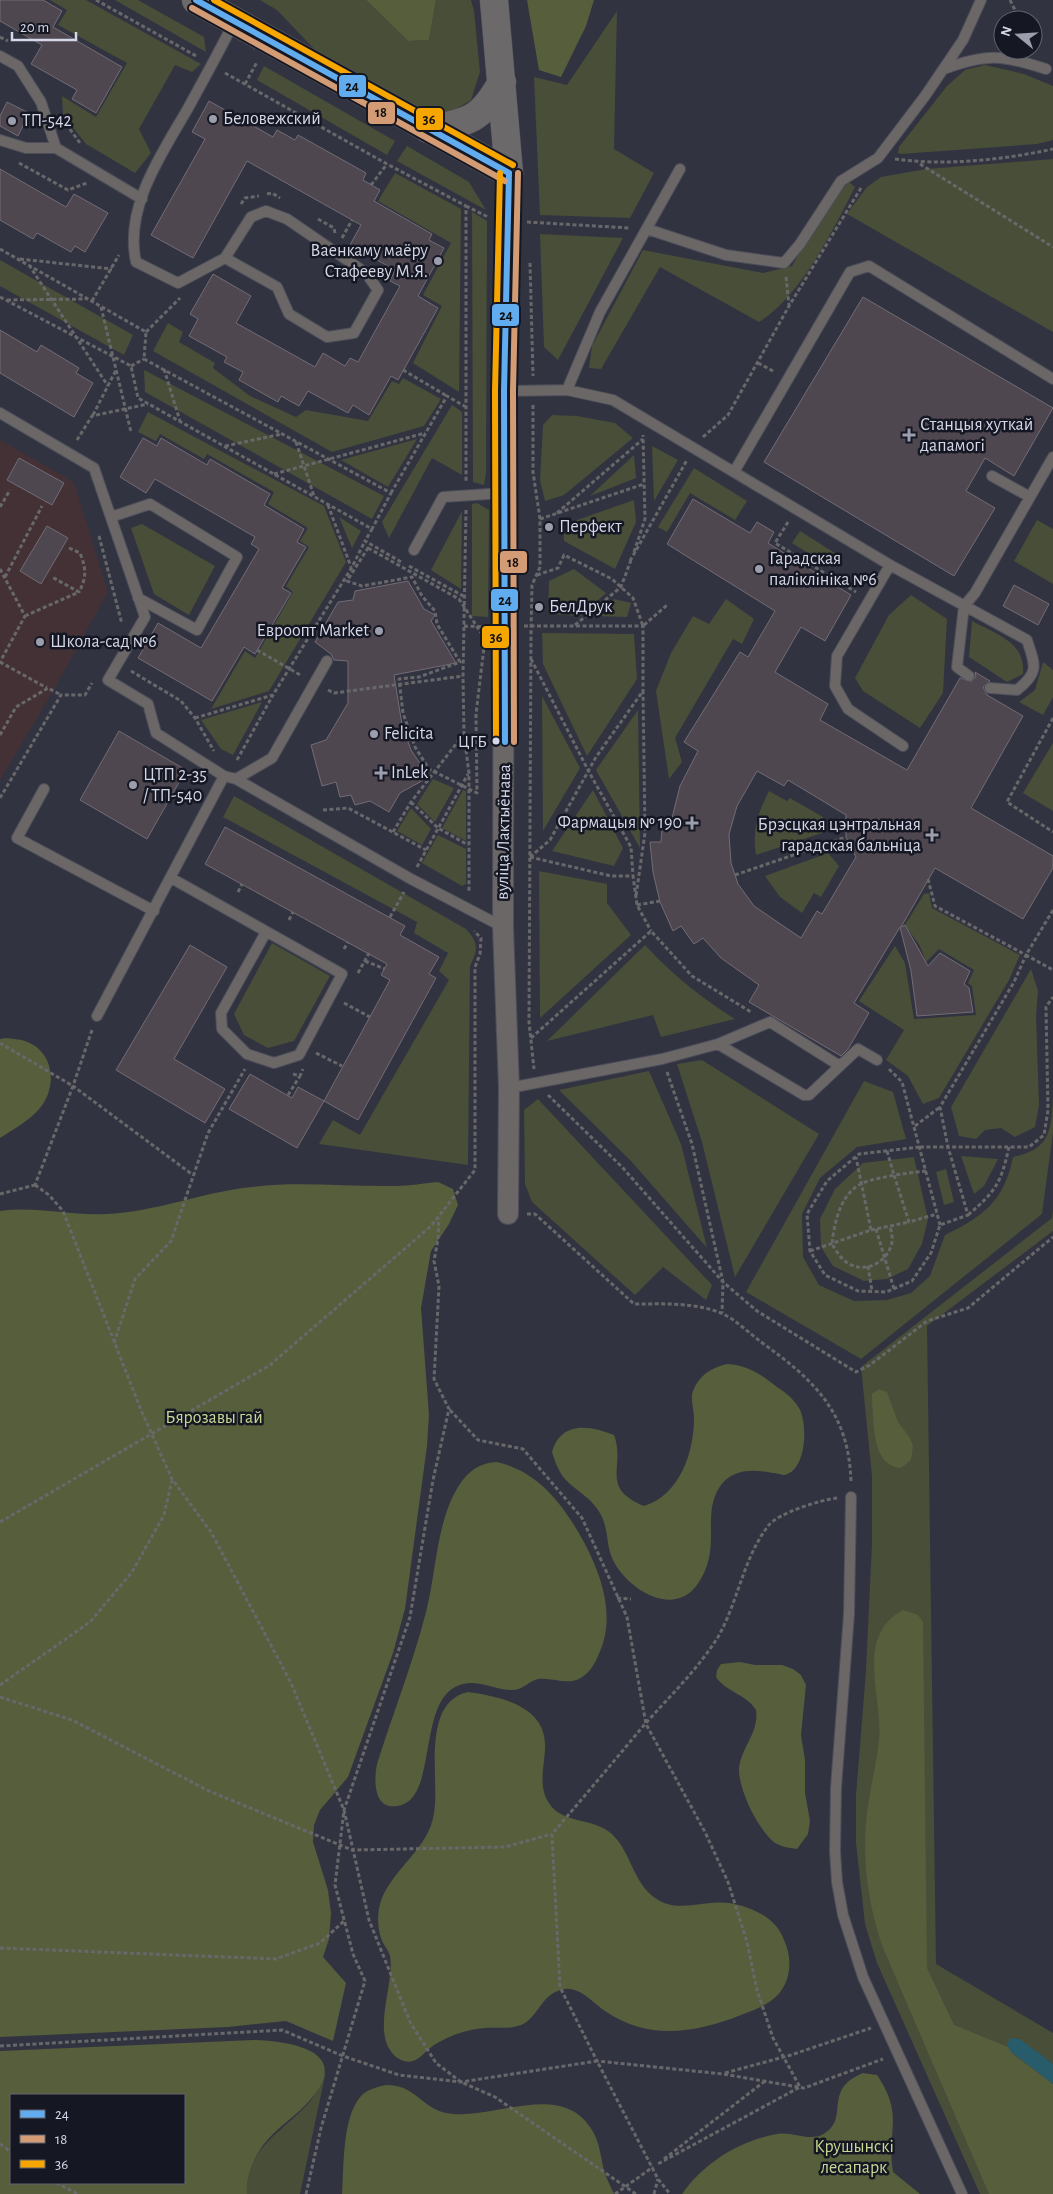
<svg xmlns="http://www.w3.org/2000/svg" width="1053" height="2194" font-family="'Alegreya Sans',sans-serif">
<style>
.education{fill:#433135}
.green{fill:#484e38}
.forest{fill:#565e3c;fill-rule:evenodd}
.water{fill:#295c6a}
.building{fill:#4f4750;stroke:#736c75;fill-rule:evenodd}
.lines{fill:none;stroke-linecap:round;stroke-linejoin:round}
.lane-casing{stroke:#4d4e5a;stroke-width:12}
.street-casing{stroke:#4d4e5a;stroke-width:22}
.secondary-casing{stroke:#4d4e5a;stroke-width:29}
.path{stroke:#68686a;stroke-width:3;stroke-dasharray:4 2.5;stroke-linecap:butt}
.lane{stroke:#6a6766;stroke-width:10}
.street{stroke:#6a6766;stroke-width:20}
.secondary{stroke:#6c696a;stroke-width:28}
.bus-1-casing{stroke:#151723;stroke-width:10}
.bus-2-casing{stroke:#151723;stroke-width:10}
.bus-3-casing{stroke:#151723;stroke-width:10}
.bus-1{stroke:#60acee;stroke-width:6}
.bus-2{stroke:#d39c74;stroke-width:6}
.bus-3{stroke:#f7a600;stroke-width:6}
.poi-dot{fill:#9c9eae;stroke:#151723;stroke-width:2}
.bus-dot{fill:#d5d8e9;stroke:#151723;stroke-width:2}
.labels{text-anchor:middle;dominant-baseline:central;stroke-width:5;stroke-linejoin:round;paint-order:stroke}
.bus-label{font-size:17px;fill:#d5d8e9;stroke:#151723;text-anchor:end}
.poi-label{font-size:18px;fill:#d5d8e9;stroke:#151723;text-anchor:start}
.street-label{font-size:18px;fill:#d5d8e9;stroke:#151723}
.park-label{font-size:18px;fill:#c9d994;stroke:#151723}
.line-badge{stroke:#151723;stroke-width:2}
.pale-badge-label{font-size:14px;text-anchor:middle;font-weight:bold;fill:#111}
</style>
<rect width="100%" height="100%" fill="#313341"/>
<path class="education" d="M0,440L74,482L108,592L53,691L0,780Z"/>
<path class="green" d="M50,0H86L201,64L192,72L175,65L139,129L151,153L135,173L86,144L63,115L62,96L96,117L127,63L58,25L67,10Z
M115,0H138L204,37L206,52Z
M260,0H366L408,41L429,40L436,0H471L474,11L480,72L471,100L440,119L316,51L277,10Z
M617,11L614,149L654,173L630,218L540,215L534,77L567,85Z
M985,65L1024,74L1053,86V140L1037,144L901,154L898,153L899,147L947,86L965,70Z
M264,66L395,141L387,155L257,80Z
M407,146L469,182L486,210L397,161Z
M1053,159V332L847,214L867,187L881,177L926,169Z
M395,173L461,209L459,392L413,363L442,306L423,295L451,243L378,201Z
M849,182L855,187C833,230 801,296 759,322L660,267L601,369L589,368L592,346L643,250L763,273L792,266L827,204Z
M472,212L487,221L486,473L484,485L473,482Z
M540,234L623,238L558,360L544,347Z
M0,260L133,335L124,355L0,286Z
M168,323L183,332L179,342L215,363L213,368L250,396L296,417L306,410L368,421L392,381L399,384L403,378L441,399L424,426L332,452L153,351Z
M144,370L384,496L372,519L145,392Z
M452,405L462,412V475L432,458L389,538L382,522Z
M148,412L324,506L346,562L269,691L211,709L245,651L255,658L293,592L286,586L309,547L300,541L308,528L268,504L274,492L207,454L204,459L160,434L156,441L138,432Z
M552,415L577,416L615,423L633,438L564,495L545,501L540,480L543,425Z
M417,439L388,487L341,460Z
M652,446L678,460L654,501Z
M634,455L636,478L590,496Z
M694,468L747,501L735,520L690,493L667,532L658,527Z
M634,500L636,522L615,569L564,541L563,525Z
M477,503L489,510L488,617L472,616V504Z
M462,511L461,589L431,570Z
M339,517L361,531L352,548Z
M1037,520L1053,529V584L1014,561Z
M142,524L215,566L189,615L154,594L131,528Z
M800,531L838,555L830,567L792,543Z
M574,569L606,593L581,616L548,614L549,581Z
M911,595L947,619L943,693L920,728L863,691L855,678L889,615Z
M614,599L631,603L627,617L594,616Z
M726,599L754,619L742,644L733,639L675,738L682,762L669,779L656,691L671,653L693,616L709,624Z
M972,621C996,634 1026,642 1023,674L1007,682L969,657Z
M542,633L634,634L637,679L587,756L543,664Z
M1043,662L1053,670V697L1043,715L1019,702L1035,690Z
M542,696L580,768L543,831Z
M262,702L233,755L221,749L201,720Z
M638,710L640,848L596,770Z
M1053,743V811L1023,793Z
M433,779L454,788L435,822L417,804Z
M463,790L466,791V841L442,828Z
M593,790L623,848L614,866L552,851Z
M769,791L787,801L790,798L823,817L822,833L756,855C752,831 758,812 769,791Z
M234,796L466,929C479,943 478,950 470,966L468,1165L319,1144L333,1120L360,1135L449,980L439,971L448,953L414,933L417,922L223,817Z
M411,808L431,829L422,845L397,831Z
M438,835L466,849V884L462,886L422,863Z
M828,853L839,866L821,897L814,893L802,913L780,897L765,876Z
M539,871L607,884V903L631,935L540,1018Z
M929,893L932,908L1020,955L1009,980L939,1098L923,1104L908,1076L886,1060L904,1030L859,1001L895,946L905,963L914,1019L976,1015L972,986L968,983L974,970L939,949L926,962L920,946L905,925L924,894Z
M272,943L330,976L294,1041L268,1048L244,1035L234,1014Z
M645,945C674,976 699,996 735,1019L661,1037L653,1015L547,1041Z
M1031,969L1038,991L1036,1016L1039,1105L1035,1127L1015,1137L1001,1128L985,1130L976,1139L959,1136L951,1107Z
M702,1060L819,1134L735,1277L702,1142L677,1064Z
M649,1071L681,1144L707,1248L631,1161L559,1090Z
M864,1081L893,1092L906,1139L857,1147L820,1178L802,1214L803,1257L819,1285L854,1301L887,1300L911,1293L930,1276L945,1235C984,1216 1004,1201 1013,1157C1050,1149 1051,1132 1053,1097V1132L1042,1214L861,1359L746,1292Z
M538,1099L712,1285L706,1300L663,1267L635,1295L532,1202L525,1184L524,1110Z
M961,1156L998,1159L984,1186L974,1194Z
M914,1157L928,1219L922,1244L908,1269L887,1279L864,1281L833,1266L821,1247L820,1219L835,1189L863,1163Z
M946,1169L954,1202L944,1205L936,1172Z
M1053,1210V1231L927,1326L936,1964L1053,2033V2064L1017,2038L1008,2047L1053,2084V2194H980L877,1963L865,1924L856,1843V1795L866,1670L872,1543V1476L861,1367L1052,1218Z
M326,2071L300,2194H247C245,2146 286,2131 312,2099C318,2091 322,2081 326,2071Z"/>
<path class="forest" d="M366,0H436L429,40L408,41Z
M527,0H594L586,26L561,77L539,70Z
M6,1038C12,1039 19,1039 25,1041C54,1051 58,1086 40,1108C29,1121 14,1129 0,1138V1039Z
M438,1182L453,1189L458,1205L449,1224L431,1251L421,1308L429,1415L427,1446L405,1609L393,1653L348,1777L320,1810L314,1825L313,1842L328,1890L331,1913L329,1939L323,1957L346,1983L333,2041L286,2021L228,2027L0,2037V1211C36,1206 70,1216 106,1214C156,1212 202,1192 252,1187C300,1181 348,1187 396,1186C410,1186 424,1183 438,1182Z
M727,1364C747,1365 761,1374 777,1387C785,1392 794,1399 799,1408C808,1423 807,1471 784,1475C782,1475 776,1473 773,1473C754,1469 731,1468 719,1488C701,1518 723,1548 697,1585C673,1618 627,1589 613,1560C605,1544 610,1528 598,1510C590,1497 575,1490 565,1479C558,1471 555,1461 552,1452C561,1421 589,1425 614,1435C626,1467 599,1487 644,1506C680,1495 694,1452 694,1418C694,1410 690,1399 693,1391C698,1376 712,1367 727,1364Z
M879,1389L887,1392L898,1422L910,1438L913,1446L911,1460L901,1468C871,1466 874,1421 872,1400V1394Z
M497,1462C540,1472 565,1507 585,1544C603,1579 616,1619 598,1656C594,1666 588,1674 579,1679C566,1685 551,1677 538,1679C529,1681 524,1689 514,1690C494,1691 475,1676 455,1687C417,1708 438,1801 397,1806C373,1810 374,1779 377,1764C393,1713 413,1663 426,1612C437,1570 436,1517 462,1481C472,1468 482,1463 497,1462Z
M903,1610L918,1615L923,1622L927,1968L954,2025L1008,2047L1013,2054L1053,2084V2194H989L883,1948C867,1902 861,1854 868,1806C871,1784 877,1762 879,1739C883,1697 854,1636 903,1610Z
M740,1662L755,1665H782L793,1669L801,1675L806,1685L801,1735L805,1760V1793L810,1821L808,1834L797,1849C790,1848 782,1847 775,1843C758,1830 738,1789 739,1768C742,1746 759,1733 756,1710C746,1694 726,1692 716,1677L717,1670L721,1664Z
M468,1692C502,1697 548,1706 545,1750C544,1768 538,1786 549,1803C561,1823 590,1818 608,1831C628,1845 631,1874 648,1892C668,1912 687,1905 711,1903C730,1901 747,1906 763,1915C773,1921 780,1929 784,1940C790,1953 791,1966 787,1979C780,2001 760,2008 741,2015C695,2033 649,2041 605,2011C593,2003 580,1987 565,1989C543,1992 540,2013 525,2023C514,2030 498,2027 485,2028C468,2029 448,2036 434,2045C427,2050 421,2058 413,2061C406,2063 399,2060 394,2055C371,2032 395,1984 390,1956C388,1949 383,1945 381,1938C377,1926 377,1910 382,1898C395,1867 429,1848 434,1813C440,1780 420,1703 468,1692Z
M253,2040C289,2041 353,2050 311,2099C297,2116 277,2127 264,2144C253,2159 246,2176 247,2194H0V2051ZM11,2095H184V2183H11Z
M863,2073L877,2075C905,2116 886,2131 893,2172L920,2194H682C704,2163 738,2141 777,2134C794,2131 810,2143 825,2133C850,2117 822,2090 863,2073Z
M386,2085C416,2085 420,2107 446,2113C492,2122 561,2078 592,2130C599,2141 600,2153 603,2166C605,2176 610,2185 614,2194H342C344,2167 342,2117 361,2096C368,2089 377,2087 386,2085Z"/>
<path class="water" d="M1011,2038L1020,2039L1053,2064V2084L1010,2051L1007,2043Z"/>
<path class="building" d="M0,0H43L62,11L53,27L122,67L96,113L72,99L77,90L31,64L42,45L0,21Z
M209,101L273,137L277,130L295,140L298,135L366,173L363,180L380,190L374,201L432,234L429,240L444,248L418,296L438,308L398,380L391,376L369,415L353,405L348,413L308,391L299,406L281,396L278,402L239,380L243,372L224,362L227,357L189,336L198,319L190,314L213,274L251,296L236,323L315,367L323,353L345,366L350,358L358,362L400,286L390,281L395,270L350,245L361,225L247,161L193,258L151,235L205,139L192,132Z
M7,102L29,113L18,136L0,126V116Z
M0,169L66,207L74,194L108,213L85,252L75,246L71,252L37,233L33,239L0,220Z
M863,297L1053,408L1014,476L985,458L966,491L995,508L954,576L764,462Z
M0,330L37,352L41,345L79,368L76,373L93,383L74,417L0,373Z
M143,438L157,446L161,438L207,465L210,459L270,494L264,505L304,529L297,542L306,547L282,588L291,593L255,654L244,647L212,701L138,658L158,623L201,648L259,549L251,544L255,537L155,479L146,493L120,477Z
M19,458L64,483L52,505L7,480Z
M693,499L750,533L757,522L774,532L768,543L851,595L825,641L801,627L775,672L828,704L820,720L907,770L960,678L971,682L976,677L975,672L990,681L983,687L987,695L1023,716L971,808L1053,856V868L1023,919L935,868L901,927L905,925L928,966L940,953L970,971L964,984L969,988L973,1012L917,1016L911,971L900,927L854,1003L869,1013L848,1049L841,1056L749,1002L759,985L721,958L703,938L694,944L681,926L673,931L660,902L653,872L650,842H661L663,818H672L680,786L698,751L684,742L740,652L748,657L775,611L667,544ZM757,771L784,786L788,780L846,815V837L856,857L822,914L817,911L801,938L754,906L738,884L731,863L729,834L737,806Z
M47,526L68,538L41,584L20,571Z
M408,581L424,609L435,615L431,621L456,663L394,675L402,725L411,750L429,777L400,793L389,812L370,801L355,805L351,795L340,797L336,782L322,786L311,745L326,740L348,703V661L334,660L331,654L315,642L338,602L353,600L355,591Z
M1014,585L1049,604L1038,625L1003,606Z
M119,731L186,770L147,839L80,800Z
M225,827L405,926L400,935L439,957L429,974L436,978L358,1120L324,1101L390,980L381,975L387,964L205,864Z
M190,945L227,967L174,1059L225,1089L205,1123L116,1070Z
M250,1074L292,1098L298,1087L324,1101L297,1148L229,1109Z"/>
<g class="lines">
<g class="lane-casing">
<path id="lane" d="M0,56L18,66L41,102L56,148
M944,69C987,53 1003,55 1046,69
M0,140L26,148H56L142,199
M647,229L726,255L784,263L800,244L841,181L878,158L925,96L963,40L981,0
M225,258L251,217L266,211L287,219L366,273L378,290L354,333L327,337L289,314L277,287L225,258L178,283L136,262C124,208 161,155 187,110C203,81 219,52 234,22
M567,390L600,312L680,169
M504,391L567,390L613,400L890,565L1027,640C1035,665 1040,672 1017,690L990,688
M0,413L94,468L145,617L108,680L148,704L156,733L224,776L236,779L411,879L503,927
M734,472L850,272L869,266L1053,379
M992,476L1030,497
M111,517L150,504L237,557L197,630L138,598
M414,550L443,497L504,493
M890,565L837,656L835,686L848,709L903,746
M969,676L957,667L964,606L975,593L1053,457
M236,779L272,758L327,661
M44,789L17,838L154,911
M171,878L342,974L299,1055L274,1063L247,1054L222,1029L221,1013L266,932
M97,1016L224,776
M718,1044L770,1022L840,1066
M509,1088L662,1059L718,1044L804,1095H809L858,1049L877,1060
M851,1497L849,1614L836,1788L835,1851L837,1882L843,1915L863,1977L962,2194"/>
</g>
<g class="street-casing">
<path id="street" d="M508,1214L509,1088L503,927L504,391L509,173"/>
</g>
<g class="secondary-casing">
<path id="secondary" d="M196,0L509,173
M494,0L509,173
M428,129C470,122 481,120 502,82"/>
</g>
<path class="path" d="M96,0L198,57
M1010,0L1020,20
M0,37L8,41
M225,73L387,164L466,206V482
M245,84L257,62
M66,124L80,143
M895,159C946,166 1002,160 1053,149
M19,163L68,190L87,183
M920,164L1053,247
M371,185L387,164
M267,194L272,193L280,198
M241,204L245,198L259,196
M466,206L488,217
M318,219L334,228L335,233
M527,222L630,228
M342,238L352,220
M0,249L146,332L144,359L391,493L372,529
M20,259L112,269
M530,263L533,376
M29,265L108,386
M786,277L789,305
M0,297L131,366L138,398L372,529L365,541L403,563
M7,300L86,299
M92,301L119,255
M101,307L131,432
M146,332L180,298
M758,363L775,372
M131,366L144,359
M164,369L180,421
M403,370L447,396
M533,405V472L540,519V567L532,585L531,631L529,1022L534,1069
M93,415L116,370
M703,437L728,415L789,306L861,188
M77,440L92,416L148,404
M296,442L314,496
M225,446L282,434
M274,474L425,433
M391,493L447,396L466,407
M328,505L351,567
M0,507L10,490
M466,510L463,676L464,735L469,773V891
M557,513L643,439
M540,519L644,484
M788,522L775,543L856,592
M99,536L122,624
M69,548L80,553C86,568 87,577 79,592
M368,548L459,599L485,639L476,714L477,793L429,769L415,747L403,713L399,679L419,677L460,662L437,624L435,611L422,596L412,577L362,586L347,581Z
M634,552L645,519L643,435
M630,561L687,460
M409,566L465,597
M0,569L25,616L0,662
M537,575L558,568L564,555L612,579L633,598L643,626L667,605
M5,577L42,506
M25,616L79,592L52,577
M575,625L621,587L631,560
M464,626L485,627
M524,626H643V691
M257,650L302,676
M531,659L589,772L631,847L633,876
M0,662L47,688
M131,671L181,701L195,718L214,751
M328,690L334,693L463,676
M195,718L273,695L352,567L365,541
M1053,718L1007,802L1053,832
M0,735L16,707L48,688L61,695
M237,760L273,695
M0,798L61,695H85L92,683
M411,802L438,828L468,845
M323,810L348,808L426,850
M393,832L411,802L463,735
M530,857L550,840L596,757L643,691L645,833L636,896
M530,857L611,876H633L637,905L651,931
M417,867L468,774
M735,875L846,837
M928,879L935,906L1026,955L1014,982L940,1107L948,1147H1029L1044,1135L1048,1110L1046,1007L1053,997
M238,892L242,884
M637,905L660,901
M1053,910L1026,955L1053,970
M390,917L404,892
M289,920L293,912
M344,949L348,942
M365,961L385,969
M358,973L369,953
M344,1003L370,1017
M92,1030L73,1086L193,1175
M531,1038L651,931L692,976L751,1012
M0,1043L73,1086L35,1185
M316,1053L342,1066
M889,1069L902,1082L940,1225
M667,1072L692,1144L723,1282L722,1313
M293,1074L300,1076L303,1069
M288,1095L300,1076
M548,1095L623,1168L723,1282L757,1311L856,1372L870,1365L927,1321L968,1308L1053,1237
M915,1126L940,1107
M920,1147H948L968,1215L940,1225L931,1253L912,1281L886,1292L858,1291L825,1275L810,1251L807,1214L827,1181L859,1154Z
M887,1151L894,1175C883,1178 869,1179 859,1185C840,1196 834,1224 832,1244C835,1249 839,1256 844,1260C861,1276 888,1264 892,1242C893,1237 891,1231 890,1226
M926,1171L894,1175L909,1222L937,1214
M35,1185L49,1195L63,1211L141,1410L172,1479L211,1532L291,1683L344,1810L369,1920L410,2022L436,2063L461,2082L495,2097L636,2194
M0,1194L35,1185
M527,1214H535L634,1304C663,1304 693,1302 721,1313C735,1319 749,1333 761,1342C814,1380 849,1412 851,1482
M968,1215C996,1191 1001,1183 1009,1147
M876,1229L894,1289
M871,1230L909,1222
M810,1251L871,1230L856,1157
M868,1266L872,1291
M114,1343L135,1279L171,1241L208,1133L245,1069
M450,1410L478,1440L523,1449L582,1518L627,1617L646,1724L705,1832L728,1882L747,1942L757,1990L773,2038L800,2087L656,2165
M837,1498C820,1500 778,1513 768,1526C743,1559 738,1602 718,1637C698,1669 670,1696 645,1724C614,1761 583,1798 552,1834L560,1987L597,2061L723,2074L804,2088L883,2059
M0,1522L270,1365L431,1226L475,1170V967L480,954L481,938L474,931
M617,1598L631,1599
M0,1685L90,1622L132,1572L164,1515L172,1480
M0,1697L72,1720L209,1791L352,1850L505,1847L552,1834
M0,1948L276,1959L320,1943L344,1921
M0,2046L282,2030L343,2056L399,2075L461,2082L597,2061L658,2179L670,2194
M725,2073L791,2055L871,2028
M0,2144L11,2152
M664,2159L765,2081
M56,2183L78,2194
M306,2194L321,2128L365,1981L353,1954L335,1885L344,1810L410,1617L433,1480L449,1409L434,1379L439,1286L434,1261L438,1239L439,1218
M615,2194L653,2167
M654,2194L658,2179"/>
<use href="#lane" class="lane"/>
<use href="#street" class="street"/>
<use href="#secondary" class="secondary"/>
<g class="bus-1-casing">
<path id="bus-1" d="M196,0L509,173
M505,742L504,391L509,173"/>
</g>
<g class="bus-2-casing">
<path id="bus-2" d="M192,8L505,181
M514,742L513,391L518,173"/>
</g>
<g class="bus-3-casing">
<path id="bus-3" d="M214,0L513,165
M496,742L495,391L500,173"/>
</g>
<use href="#bus-1" class="bus-1"/>
<use href="#bus-2" class="bus-2"/>
<use href="#bus-3" class="bus-3"/>
</g>
<g class="poi-dot">
<circle cx="213" cy="119" r="5"/>
<circle cx="12" cy="121" r="5"/>
<circle cx="438" cy="261" r="5"/>
<path d="M906.5 427.5h5v5h5v5h-5v5h-5v-5h-5v-5h5z"/>
<circle cx="549" cy="527" r="5"/>
<circle cx="759" cy="569" r="5"/>
<circle cx="539" cy="607" r="5"/>
<circle cx="379" cy="631" r="5"/>
<circle cx="40" cy="642" r="5"/>
<circle cx="374" cy="734" r="5"/>
<path d="M378.5 765.5h5v5h5v5h-5v5h-5v-5h-5v-5h5z"/>
<circle cx="133" cy="785" r="5"/>
<path d="M689.5 815.5h5v5h5v5h-5v5h-5v-5h-5v-5h5z"/>
<path d="M929.5 827.5h5v5h5v5h-5v5h-5v-5h-5v-5h5z"/>
</g>
<circle class="bus-dot" cx="496" cy="741" r="4.5"/>
<g class="labels">
<g class="bus-label">
<text x="487" y="741">ЦГБ</text>
</g>
<g class="poi-label">
<text x="223" y="119">Беловежский</text>
<text x="22" y="121">ТП-542</text>
<text x="428" y="251" text-anchor="end">Ваенкаму маёру<tspan x="428" dy="21">Стафееву М.Я.</tspan></text>
<text x="920" y="425">Станцыя хуткай<tspan x="920" dy="21">дапамогі</tspan></text>
<text x="559" y="527">Перфект</text>
<text x="769" y="559">Гарадская<tspan x="769" dy="21">паліклініка №6</tspan></text>
<text x="549" y="607">БелДрук</text>
<text x="369" y="631" text-anchor="end">Евроопт Market</text>
<text x="50" y="642">Школа-сад №6</text>
<text x="384" y="734">Felicita</text>
<text x="391" y="773">InLek</text>
<text x="143" y="775">ЦТП 2-35<tspan x="143" dy="21">/ ТП-540</tspan></text>
<text x="682" y="823" text-anchor="end">Фармацыя № 190</text>
<text x="921" y="825" text-anchor="end">Брэсцкая цэнтральная<tspan x="921" dy="21">гарадская бальніца</tspan></text>
</g>
<g class="street-label">
<text transform="translate(504 832) rotate(-89)">вуліца Лактыёнава</text>
</g>
<g class="park-label">
<text x="214" y="1418">Бярозавы гай</text>
<text x="854" y="2147">Крушынскі<tspan x="854" dy="21">лесапарк</tspan></text>
</g>
</g>
<g class="line-badge">
<rect x="338" y="74" width="29" height="24" rx="5" fill="#60acee"/>
<rect x="367" y="101" width="29" height="24" rx="5" fill="#d39c74"/>
<rect x="415" y="107" width="29" height="24" rx="5" fill="#f7a600"/>
<rect x="491" y="303" width="29" height="24" rx="5" fill="#60acee"/>
<rect x="499" y="550" width="29" height="24" rx="5" fill="#d39c74"/>
<rect x="490" y="588" width="29" height="24" rx="5" fill="#60acee"/>
<rect x="481" y="625" width="29" height="24" rx="5" fill="#f7a600"/>
</g>
<g class="pale-badge-label">
<text x="352" y="91">24</text>
<text x="381" y="117">18</text>
<text x="429" y="124">36</text>
<text x="506" y="320">24</text>
<text x="513" y="567">18</text>
<text x="505" y="605">24</text>
<text x="496" y="642">36</text>
</g>
<rect x="10" y="2094" width="175" height="90" fill="#151723" stroke="#626472"/>
<rect x="20" y="2110" width="25" height="8" fill="#60acee" stroke="#626472"/>
<text x="55" y="2119" font-size="15" fill="#d5d8e9">24</text>
<rect x="20" y="2135" width="25" height="8" fill="#d39c74" stroke="#626472"/>
<text x="55" y="2144" font-size="15" fill="#d5d8e9">18</text>
<rect x="20" y="2160" width="25" height="8" fill="#f7a600" stroke="#626472"/>
<text x="55" y="2169" font-size="15" fill="#d5d8e9">36</text>
<g transform="translate(1018 35) rotate(288)"><circle r="24" fill="#151723" stroke="#626472"/>
<path d="M0-4L9 19L0 12L-9 19Z" fill="#9c9eae"/>
<text y="-8" font-size="14" font-weight="bold" text-anchor="middle" fill="#d5d8e9">N</text>
</g>
<path d="M12 32v8h64v-8" fill="none" stroke="#d5d8e9" stroke-width="2.5"/>
<text x="20" y="32" font-size="15" fill="#d5d8e9" stroke="#151723" stroke-width="4" paint-order="stroke">20 m</text>
</svg>
